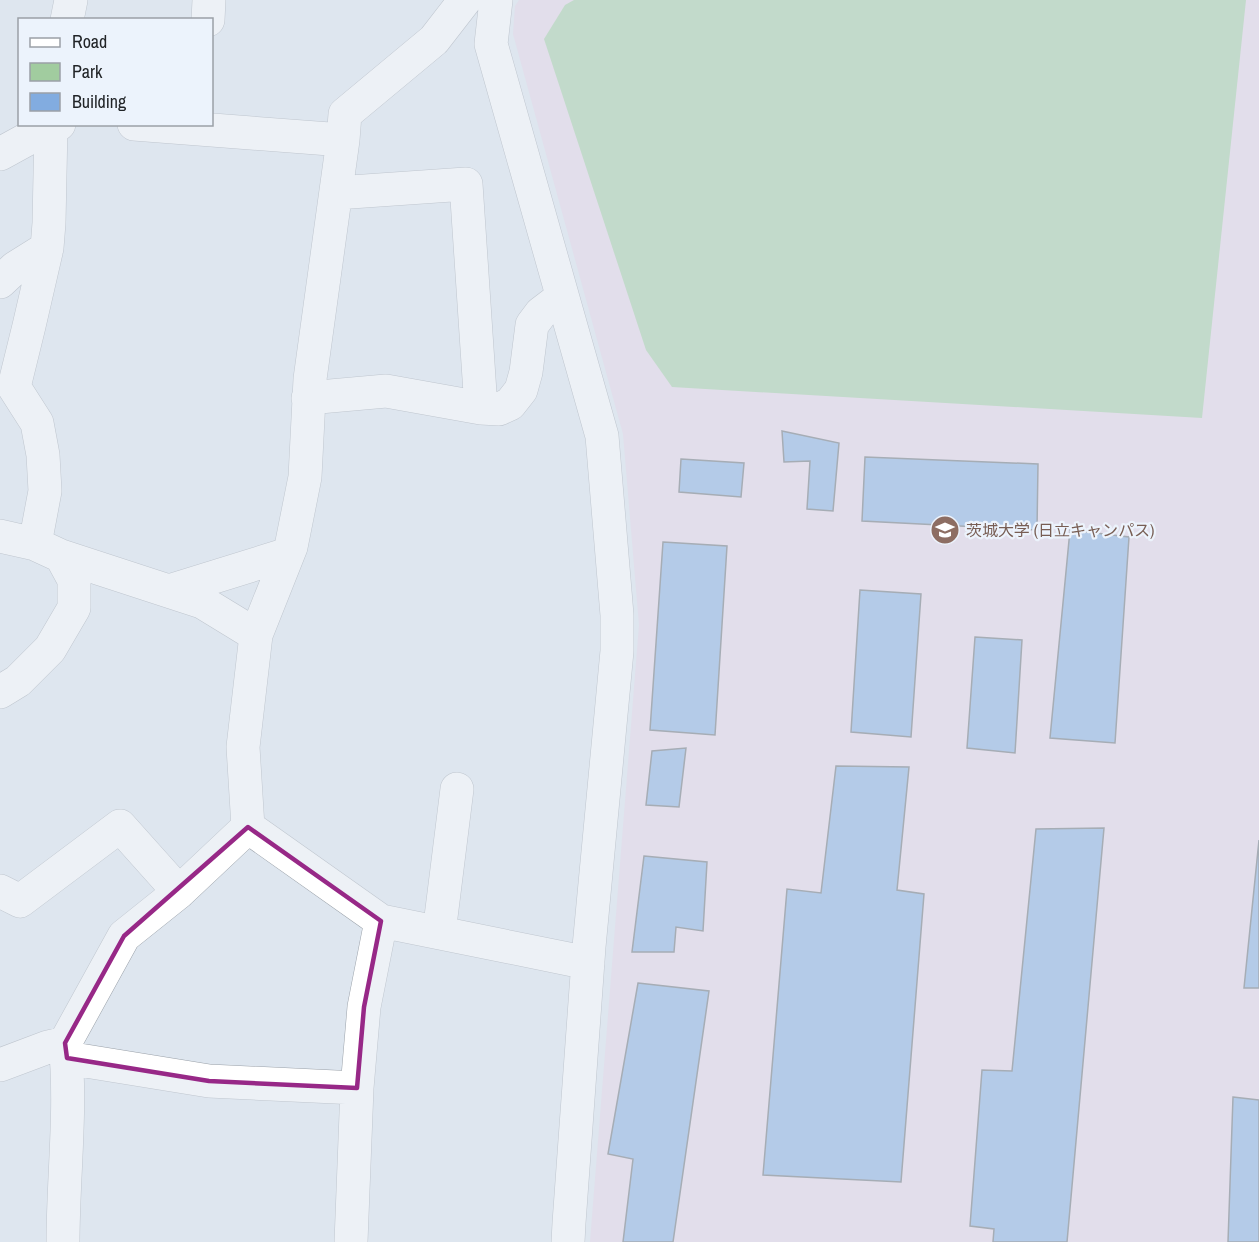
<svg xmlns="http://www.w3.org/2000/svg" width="1259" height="1242" font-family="'Archivo Narrow','Noto Sans JP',sans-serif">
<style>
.education{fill:#e6d5e6}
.green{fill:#a1cc9f}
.building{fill:#82ace0;stroke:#626870;stroke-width:1.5}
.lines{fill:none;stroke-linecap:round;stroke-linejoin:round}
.minor-casing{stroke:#9aa1a9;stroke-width:34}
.minor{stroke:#fff;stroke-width:33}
.marked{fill:none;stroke:#972887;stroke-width:4.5;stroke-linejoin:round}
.labels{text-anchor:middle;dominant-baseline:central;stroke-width:4.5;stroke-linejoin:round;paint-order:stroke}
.education-label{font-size:16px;fill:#785e54;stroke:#ecf3fc;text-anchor:start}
</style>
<rect width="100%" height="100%" fill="#dee6ef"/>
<path class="education" d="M519,0H1259V1242H590L639,625L623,434L513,34L515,6Z"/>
<path class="green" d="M574,0H1246L1202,418L672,387L646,350L544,39L565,5Z"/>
<path class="building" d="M782,431L839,443L833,511L807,509L810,461L784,462Z
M865,457L1038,464L1037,530L862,521Z
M681,459L744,463L741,497L679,492Z
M1070,530L1129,537L1115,743L1050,738Z
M663,542L727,546L715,735L650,730Z
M860,590L921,594L911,737L851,732Z
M975,637L1022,640L1015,753L967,748Z
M686,748L679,807L646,805L652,751Z
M836,766L909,767L897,890L924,894L901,1182L763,1175L787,889L821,893Z
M1104,828L1067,1242H993L994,1229L970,1226L982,1070L1012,1071L1036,829Z
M1259,840V988H1244Z
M644,856L707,862L703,931L676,927L674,952H632Z
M638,983L709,991L673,1242H623L633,1159L608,1154Z
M1233,1097L1259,1100V1242H1228Z"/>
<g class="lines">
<g class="minor-casing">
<path id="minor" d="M496,0L491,44L602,436L617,615V651L589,947L569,1223L568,1242
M67,20L71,0
M208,20L209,0
M134,124L343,140
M0,154L51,126L59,124
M0,282L15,268L47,248L49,223L51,126
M308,398L386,391L481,408L466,184L336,193
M481,408L499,409L510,404L521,390L526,372L532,325L541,313L562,297
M0,536L35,544L61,556L74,580V608L50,649L18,681L0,692
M35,544L45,491L43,455L37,423L14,387L29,326L47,248
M61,556L202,602L256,635L243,747L248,827
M169,591L288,554
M256,635L291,547L305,477L310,379L343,140L345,114L434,40L465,0
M0,891L20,901L120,826L179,892
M439,933L457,789
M67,1058L209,1081L357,1088
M0,1065L48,1047L65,1043L124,936L179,892L248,827L381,921L588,963
M63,1242C63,1177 72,1107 65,1043
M351,1242L357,1088L364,1007L381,921"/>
</g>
<use href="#minor" class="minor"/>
</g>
<path d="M0 0H1259V1242H0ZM248,827L381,921L364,1007L357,1088L209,1081L67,1058L65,1043L124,936Z" fill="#dee6ef" fill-opacity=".55" fill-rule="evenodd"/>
<path class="marked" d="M248,827L381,921L364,1007L357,1088L209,1081L67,1058L65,1043L124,936Z"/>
<defs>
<g id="university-disc" transform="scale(1.5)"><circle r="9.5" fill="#8d6e63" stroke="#ecf3fc"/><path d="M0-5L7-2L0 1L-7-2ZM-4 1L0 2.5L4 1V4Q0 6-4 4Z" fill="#fff"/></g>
</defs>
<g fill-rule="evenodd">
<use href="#university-disc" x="945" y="530"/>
</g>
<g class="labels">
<g class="education-label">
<text x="966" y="530">茨城大学 (日立キャンパス)</text>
</g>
</g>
<rect x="18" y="18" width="195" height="108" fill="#ecf3fc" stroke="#9ba0a7" stroke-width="1.5"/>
<rect x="30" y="38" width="30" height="9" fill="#ffffff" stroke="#9ba0a7" stroke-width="1.5"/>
<text x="72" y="48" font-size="18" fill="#212427">Road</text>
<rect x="30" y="63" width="30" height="18" fill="#a1cc9f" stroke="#9ba0a7" stroke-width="1.5"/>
<text x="72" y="78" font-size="18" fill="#212427">Park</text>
<rect x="30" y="93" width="30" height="18" fill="#82ace0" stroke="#9ba0a7" stroke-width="1.5"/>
<text x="72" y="108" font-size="18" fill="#212427">Building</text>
</svg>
